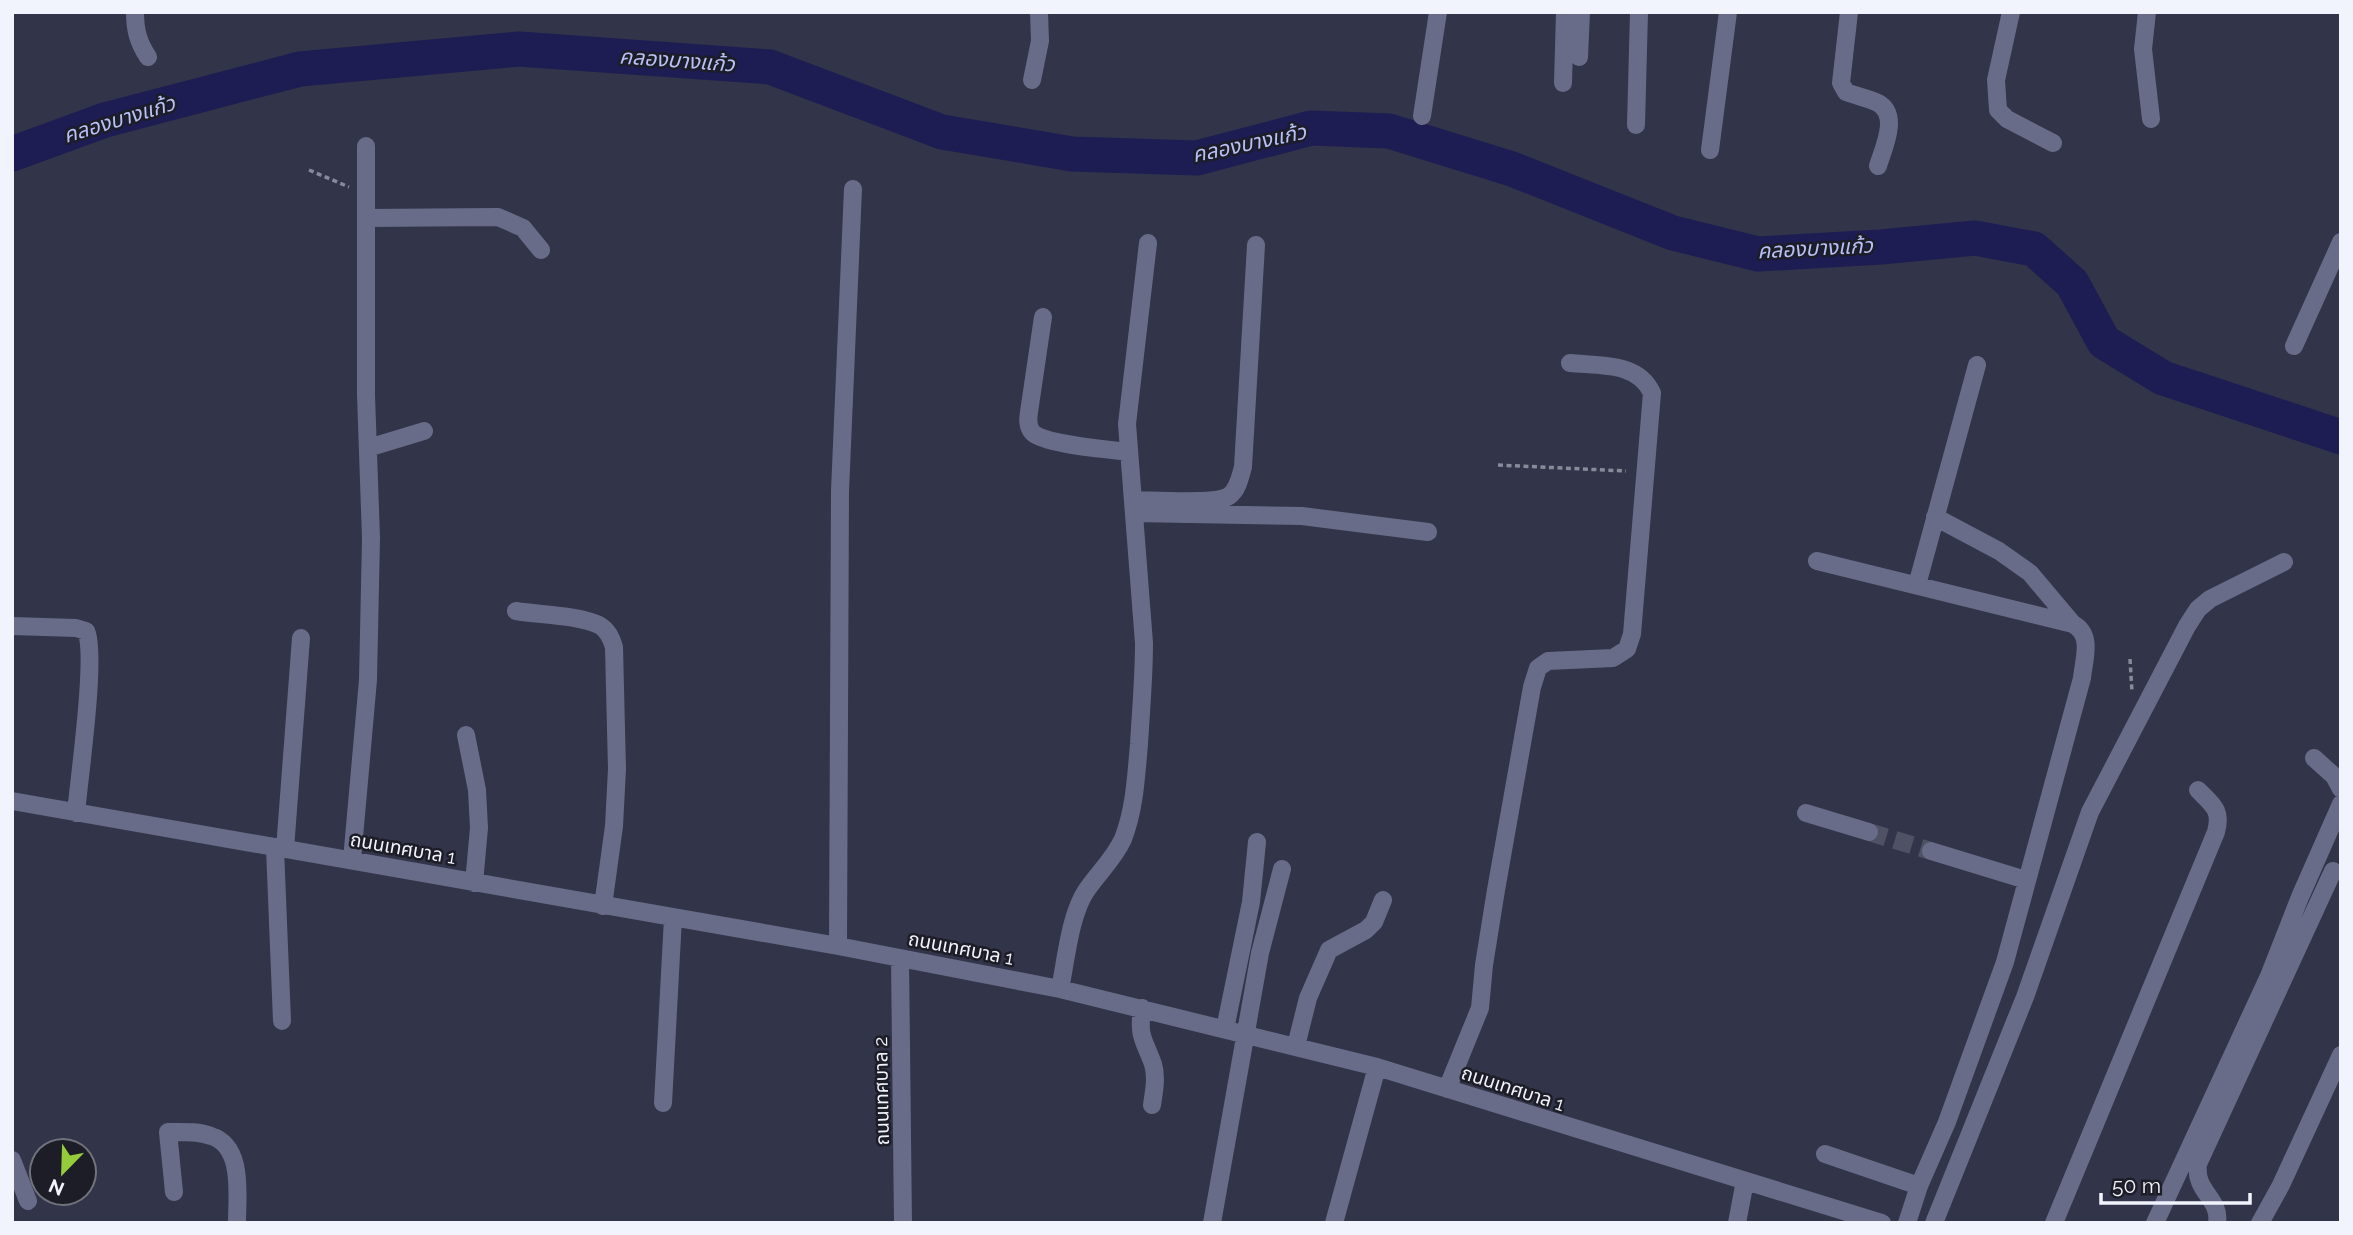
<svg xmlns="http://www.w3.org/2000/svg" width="2353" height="1235" font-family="Raleway,'Noto Sans Thai',sans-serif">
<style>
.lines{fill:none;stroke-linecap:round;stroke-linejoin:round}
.river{stroke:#1d1c53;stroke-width:35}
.minor-tunnel{stroke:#4f5164;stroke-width:18;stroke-dasharray:18 9;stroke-linecap:butt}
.path{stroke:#888a9a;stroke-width:3.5;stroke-dasharray:5 3.5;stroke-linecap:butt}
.minor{stroke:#686c88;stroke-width:18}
.labels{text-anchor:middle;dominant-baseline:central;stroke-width:5;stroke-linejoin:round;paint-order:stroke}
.street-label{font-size:19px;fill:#f1f3fd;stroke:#1c1d26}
.water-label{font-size:21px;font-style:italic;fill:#b8c0f6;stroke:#1c1d26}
</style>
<rect width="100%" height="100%" fill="#323449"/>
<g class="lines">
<path class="river" d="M12,154L105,120L300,69L519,49L770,67L942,132L1072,154L1197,158L1311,128L1389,131L1512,169L1673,233L1758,254L1881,247L1975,238L2034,249L2072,283L2104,342L2163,378L2341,437"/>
<path class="minor-tunnel" d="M1869,832L1931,851"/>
<path class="path" d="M309,170L349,187
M1498,465L1626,471
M2130,659L2132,692"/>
<path class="minor" d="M135,12C135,30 138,42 148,57
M1849,12L1841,83L1846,92C1856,96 1868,98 1878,103C1900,115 1883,149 1878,166
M2011,12L1996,80L1998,110L2007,119L2053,143
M2147,12L2143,49L2151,119
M1579,57L1581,12
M1032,80L1040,41L1039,12
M1563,83L1565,12
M1422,116L1438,12
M1636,125L1639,12
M1710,150L1728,12
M366,218L498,217L523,228L541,250
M1043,317L1029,412C1028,419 1027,427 1033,433C1047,445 1108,449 1128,452
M2294,346L2341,242
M368,448L424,431
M1133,500C1152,500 1216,505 1229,496C1238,490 1240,477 1243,467L1256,245
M1134,513L1302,516L1428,532
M1935,517L1999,551L2030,573L2073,624
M1817,561L2073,624C2093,635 2084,658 2082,678L2005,962L1947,1122L1919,1186L1907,1223
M1917,585L1977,365
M516,611C540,615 577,615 599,625C608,630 611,638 614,647L617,769L614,826L603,906
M12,626L76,628L86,631C97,654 79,779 76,813
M466,735L477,790L479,828L474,883
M2314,758L2334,776L2341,789
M12,801L838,946L1060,989L1377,1067L1882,1223
M1806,813L1869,832
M275,848L282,1021
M285,849L301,638
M1931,851L2026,880
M352,860L368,680L371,538L366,395V146
M838,946L840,491L853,189
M900,958L903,1223
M1060,989C1066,960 1070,915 1086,891C1098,873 1114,859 1123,839C1135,808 1136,776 1139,744C1141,710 1144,677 1144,643L1127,424L1148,243
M1142,1008C1138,1038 1144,1039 1153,1064C1157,1077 1154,1091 1152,1105
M1225,1029L1251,902L1257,842
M1296,1046L1308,998L1329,950L1366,930L1374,922L1383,900
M1447,1089L1480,1008L1484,965L1496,890L1532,687L1538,668L1548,661L1613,658L1627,649L1632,634L1652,393C1638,362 1600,366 1570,363
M663,1103L673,918
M1825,1154L1919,1186
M12,1160L28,1201
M174,1192L168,1132C182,1132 198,1131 211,1136C244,1146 237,1195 237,1223
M1212,1223L1260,953L1282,869
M1334,1223L1377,1067
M1737,1223L1745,1181
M1934,1223L2025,997L2090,812L2187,626L2198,609L2210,599L2284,562
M2054,1223L2216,832C2222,810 2213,805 2198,790
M2155,1223L2269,976L2300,897L2341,804
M2217,1223C2221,1198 2194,1192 2198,1164L2333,871
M2260,1223L2281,1185L2341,1055"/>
</g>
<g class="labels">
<g class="street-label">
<text transform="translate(403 848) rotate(10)">ถนนเทศบาล 1</text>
<text transform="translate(961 948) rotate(11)">ถนนเทศบาล 1</text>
<text transform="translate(1513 1088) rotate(18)">ถนนเทศบาล 1</text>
<text transform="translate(881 1091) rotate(-91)">ถนนเทศบาล 2</text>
</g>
<g class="water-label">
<text transform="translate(677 60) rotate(4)">คลองบางแก้ว</text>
<text transform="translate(119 119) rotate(-17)">คลองบางแก้ว</text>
<text transform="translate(1249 143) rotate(-12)">คลองบางแก้ว</text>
<text transform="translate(1815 248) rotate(-3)">คลองบางแก้ว</text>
</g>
</g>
<rect width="2353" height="1235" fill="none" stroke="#f1f3fd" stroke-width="28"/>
<g transform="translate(63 1172) rotate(203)"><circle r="33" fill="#1c1d26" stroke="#71737c" stroke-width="2"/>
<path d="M0-5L12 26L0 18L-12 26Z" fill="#95cc3b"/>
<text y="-10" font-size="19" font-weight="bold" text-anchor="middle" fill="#f1f3fd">N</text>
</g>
<path d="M2101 1193v10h149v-10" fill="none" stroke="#f1f3fd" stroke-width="3.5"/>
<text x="2112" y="1193" font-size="21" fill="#f1f3fd" stroke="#1c1d26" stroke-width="5" paint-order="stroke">50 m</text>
</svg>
